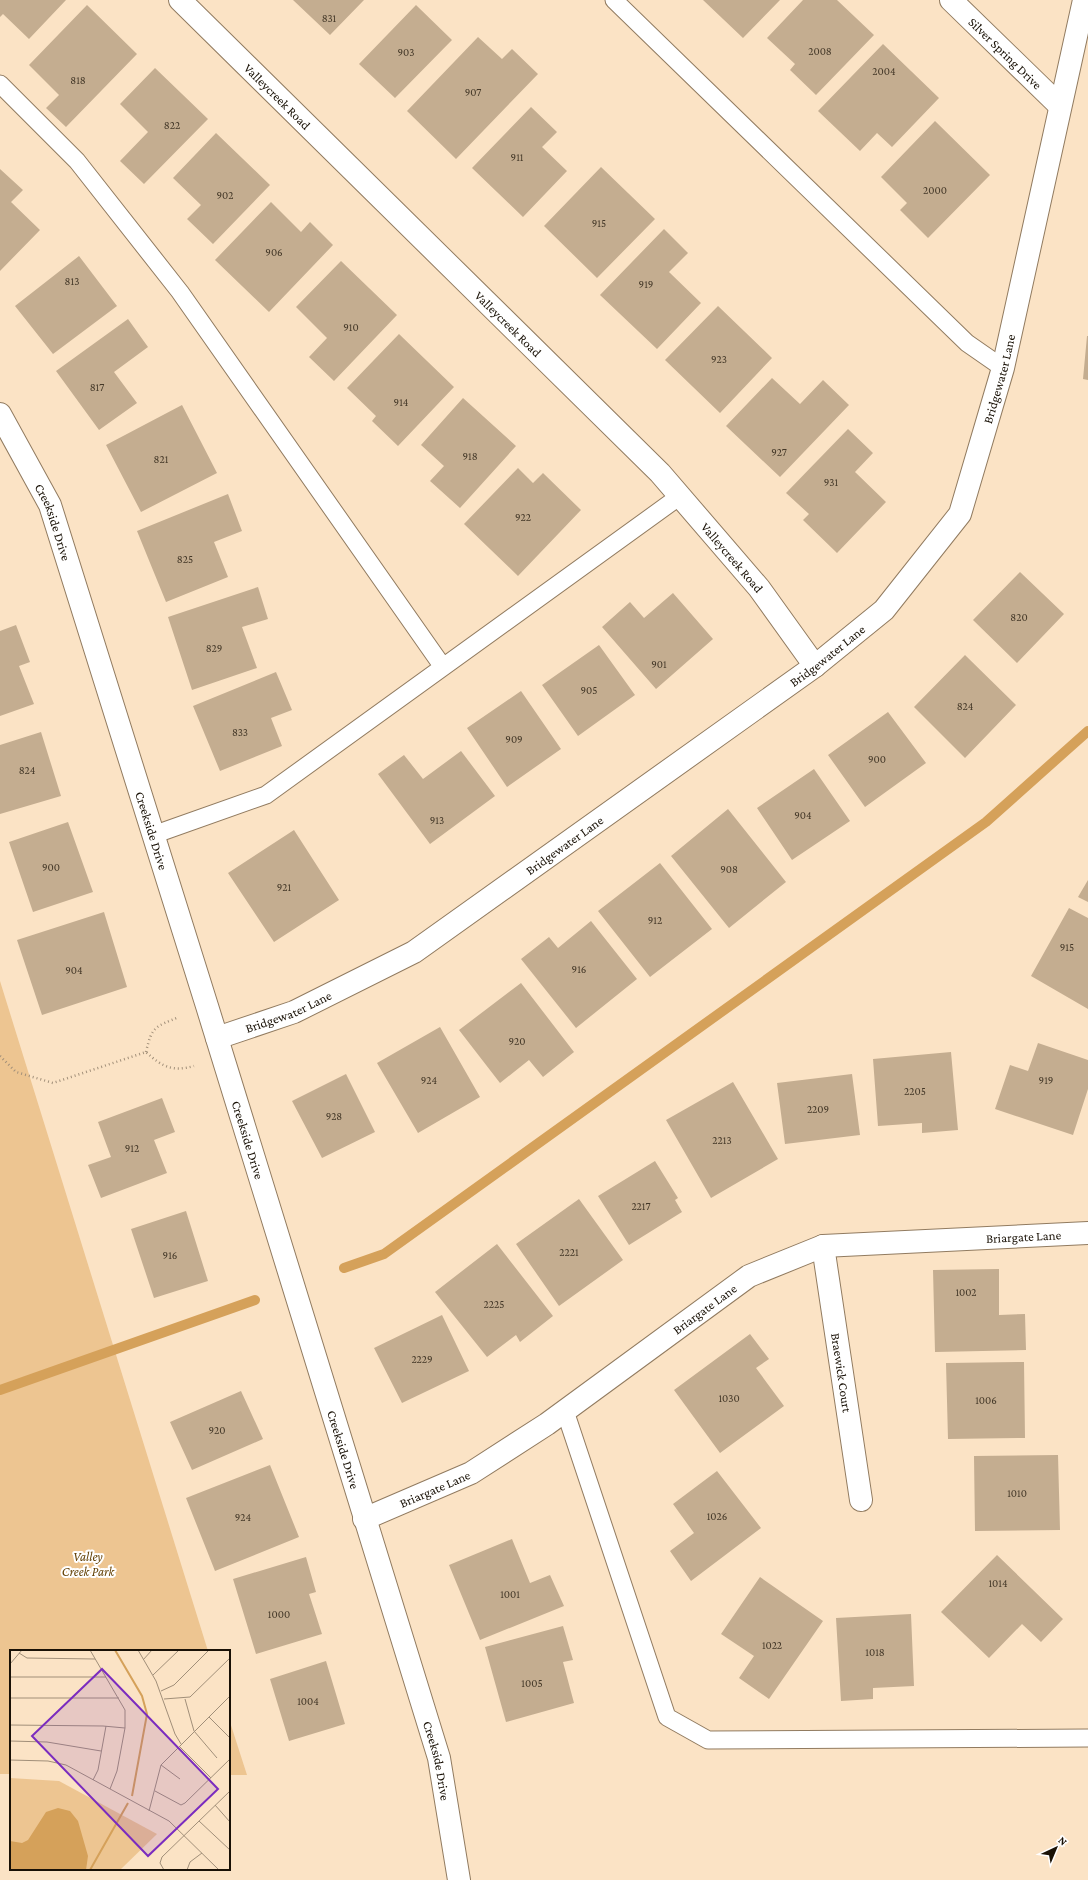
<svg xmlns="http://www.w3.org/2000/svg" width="1088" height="1880" font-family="'Crimson Pro',serif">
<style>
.green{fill:#edc591}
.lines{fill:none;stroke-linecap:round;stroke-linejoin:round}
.stream{stroke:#d5a15a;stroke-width:10}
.building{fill:#c4ad90}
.service-casing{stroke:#917b60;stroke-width:19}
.minor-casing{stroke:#917b60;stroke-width:24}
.path{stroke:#a2907a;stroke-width:2.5;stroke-dasharray:1 3;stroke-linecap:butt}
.service{stroke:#fff;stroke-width:17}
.minor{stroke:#fff;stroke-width:22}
.labels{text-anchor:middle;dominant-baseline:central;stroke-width:4;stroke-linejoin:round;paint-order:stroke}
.number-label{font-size:11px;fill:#443828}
.street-label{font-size:13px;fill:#191106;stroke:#fff}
.park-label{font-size:13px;font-style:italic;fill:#644207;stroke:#fff}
.inset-river{fill:none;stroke:#d5a15a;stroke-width:2}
.inset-road{fill:none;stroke:#a18f79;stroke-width:1}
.view{fill:#7b2cbf;fill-opacity:0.15;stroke:#7b2cbf;stroke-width:2}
.inset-edge{fill:none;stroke:#191106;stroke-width:2}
</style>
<rect width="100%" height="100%" fill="#fbe3c5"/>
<path class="green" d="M0,981L208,1651H11V1774H0Z
M229,1719L247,1775H229Z"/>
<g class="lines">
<path class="stream" d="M344,1268L384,1254L986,822L1088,731
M0,1390L255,1300"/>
</g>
<path class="building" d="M0,0H66L29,39L3,14L0,17Z
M293,0H364L330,35Z
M703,0H780L743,38Z
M803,0H837L874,35L816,95L790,70L795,64L767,38Z
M87,5L137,54L66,127L46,108L59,95L29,65Z
M416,5L452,40L395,98L359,64Z
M478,37L502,59L512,49L538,74L456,159L407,111Z
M883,44L939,98L892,147L877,133L860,151L818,111Z
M155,68L208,119L144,184L120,161L148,132L120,104Z
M531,107L557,132L542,147L567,171L523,217L472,168Z
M935,121L990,175L928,238L900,210L907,203L881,177Z
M216,133L270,185L213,244L187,219L201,205L173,178Z
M601,167L655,219L597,278L544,226Z
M0,169L23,190L11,202L40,230L0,271Z
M271,202L301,232L310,222L333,245L269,312L215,260Z
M664,229L688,253L669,272L701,303L657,349L600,295Z
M79,256L117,306L53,354L15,306Z
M341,261L397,315L334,381L309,357L327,338L296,307Z
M718,306L772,358L720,413L665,360Z
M128,319L148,347L114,372L137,403L99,430L56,371Z
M399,334L454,387L398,446L372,421L376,416L347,388Z
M1087,336H1088V380L1083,379Z
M772,378L800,404L823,380L849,405L780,477L726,426Z
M463,398L516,446L460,508L430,481L444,466L421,445Z
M182,405L217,473L141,512L106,445Z
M848,429L873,453L855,472L886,502L837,553L803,520L809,514L786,493Z
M518,468L533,483L543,473L581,510L518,576L464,524Z
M228,494L242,531L214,542L228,577L166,602L137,531Z
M1020,572L1064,614L1017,663L973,620Z
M258,587L268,619L242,627L257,668L192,690L168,617Z
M673,593L713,639L656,689L602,627L630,602L644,618Z
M16,625L30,662L19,666L34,704L0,716V631Z
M599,645L635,695L578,736L542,685Z
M965,655L1016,705L965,758L914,707Z
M276,672L292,710L271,718L282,746L220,771L193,706Z
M521,691L561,749L507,787L467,728Z
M888,712L926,763L865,807L828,755Z
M41,732L61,796L0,814V745Z
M461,751L495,796L430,844L378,774L404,755L423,779Z
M814,769L850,821L792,860L757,808Z
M728,809L786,882L729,928L671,856Z
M68,822L93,892L33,912L9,842Z
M294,830L339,900L274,942L228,873Z
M660,863L712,929L650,977L598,911Z
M1088,880V902L1078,897Z
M1069,908L1088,918V1009L1031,976Z
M104,912L127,987L42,1015L17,940Z
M591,921L637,979L576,1028L521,959L549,937L558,948Z
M521,983L574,1052L543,1077L529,1060L500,1083L459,1030Z
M440,1027L480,1097L418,1133L377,1063Z
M1038,1043L1088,1060V1089L1073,1135L995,1109L1010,1065L1028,1071Z
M951,1052L958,1130L922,1133V1123L878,1126L873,1059Z
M346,1074L375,1132L322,1158L292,1101Z
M852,1074L860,1135L785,1144L777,1083Z
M733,1082L778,1159L711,1198L666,1120Z
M162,1098L175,1132L154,1140L167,1173L101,1198L88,1165L111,1157L98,1122Z
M655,1161L678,1198L675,1200L682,1212L629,1245L598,1196Z
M579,1199L623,1260L559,1306L516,1244Z
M186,1211L208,1281L154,1298L131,1229Z
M497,1244L553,1316L520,1342L516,1335L487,1357L435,1292Z
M999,1269V1315L1025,1314L1026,1350L935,1352L933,1270Z
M442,1315L469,1371L402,1403L374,1348Z
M750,1334L769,1359L756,1368L784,1406L720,1453L674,1390Z
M1024,1362L1025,1438L948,1439L946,1363Z
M241,1391L263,1439L192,1470L170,1422Z
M1058,1455L1060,1530L975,1531L974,1456Z
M270,1465L299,1537L215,1571L186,1498Z
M717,1471L761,1528L691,1581L670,1551L694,1533L673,1504Z
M512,1539L530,1583L550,1575L564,1606L480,1640L449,1565Z
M997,1555L1063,1619L1041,1642L1022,1624L989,1658L941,1612Z
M306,1557L316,1592L309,1594L322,1634L256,1654L233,1579Z
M760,1577L823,1621L769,1699L739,1678L754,1656L721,1634Z
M911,1614L914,1686L873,1688V1699L841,1701L836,1618Z
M563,1626L573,1660L563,1662L574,1703L506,1722L485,1647Z
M326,1661L345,1724L289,1741L270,1679Z"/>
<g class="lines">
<g class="service-casing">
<path id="service" d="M614,0L967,343L1003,368
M0,84L77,161L180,292L443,667
M153,835L266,795L680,496
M565,1411L667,1717L708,1740L1088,1738"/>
</g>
<g class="minor-casing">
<g id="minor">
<path id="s1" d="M180,0L660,473L759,588L815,666"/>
<path id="s2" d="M951,0L1060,106"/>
<path id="s3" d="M0,414L50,505L207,1006L439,1758L459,1880"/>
<path id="s4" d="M217,1038L294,1012L414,952L815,666L884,610L960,514L1003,368L1084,0"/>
<path id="s5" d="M823,1246L861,1500"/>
<path id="s6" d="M364,1519L471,1473L547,1424L749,1276L823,1246L1088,1233"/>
</g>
</g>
<path class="path" d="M146,1052C152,1026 155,1027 179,1017
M0,1056L16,1072L53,1083L146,1052C162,1067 173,1072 194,1066"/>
<use href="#service" class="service"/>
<use href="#minor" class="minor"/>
</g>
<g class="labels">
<g class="number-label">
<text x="329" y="18">831</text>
<text x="820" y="51">2008</text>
<text x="406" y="52">903</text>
<text x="884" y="71">2004</text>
<text x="78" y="80">818</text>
<text x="473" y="92">907</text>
<text x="172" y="125">822</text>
<text x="517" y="157">911</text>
<text x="935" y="190">2000</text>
<text x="225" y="195">902</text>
<text x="599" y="223">915</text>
<text x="274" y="252">906</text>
<text x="72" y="281">813</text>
<text x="646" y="284">919</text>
<text x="351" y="327">910</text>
<text x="719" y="359">923</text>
<text x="97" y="387">817</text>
<text x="401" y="402">914</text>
<text x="779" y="452">927</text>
<text x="470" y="456">918</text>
<text x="161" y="459">821</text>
<text x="831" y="482">931</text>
<text x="523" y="517">922</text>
<text x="185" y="559">825</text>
<text x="1019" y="617">820</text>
<text x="214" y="648">829</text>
<text x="659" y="664">901</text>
<text x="589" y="690">905</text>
<text x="965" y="706">824</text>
<text x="240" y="732">833</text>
<text x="514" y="739">909</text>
<text x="877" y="759">900</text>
<text x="27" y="770">824</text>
<text x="803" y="815">904</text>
<text x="437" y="820">913</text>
<text x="51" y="867">900</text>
<text x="729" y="869">908</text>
<text x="284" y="887">921</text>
<text x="655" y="920">912</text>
<text x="1067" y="947">915</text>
<text x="579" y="969">916</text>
<text x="74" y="970">904</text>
<text x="517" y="1041">920</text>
<text x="429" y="1080">924</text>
<text x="1046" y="1080">919</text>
<text x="915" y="1091">2205</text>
<text x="818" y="1109">2209</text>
<text x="334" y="1116">928</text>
<text x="722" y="1140">2213</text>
<text x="132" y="1148">912</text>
<text x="641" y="1206">2217</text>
<text x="569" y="1252">2221</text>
<text x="170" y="1255">916</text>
<text x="966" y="1292">1002</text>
<text x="494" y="1304">2225</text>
<text x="422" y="1359">2229</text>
<text x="729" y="1398">1030</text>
<text x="986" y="1400">1006</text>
<text x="217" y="1430">920</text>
<text x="1017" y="1493">1010</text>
<text x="717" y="1516">1026</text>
<text x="243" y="1517">924</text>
<text x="998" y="1583">1014</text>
<text x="510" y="1594">1001</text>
<text x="279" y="1614">1000</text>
<text x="772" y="1645">1022</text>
<text x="875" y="1652">1018</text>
<text x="532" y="1683">1005</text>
<text x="308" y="1701">1004</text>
</g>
<g class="street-label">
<text stroke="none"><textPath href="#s2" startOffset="76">Silver Spring Drive</textPath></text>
<text stroke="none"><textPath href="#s1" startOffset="137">Valleycreek Road</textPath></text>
<text stroke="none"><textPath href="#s1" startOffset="461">Valleycreek Road</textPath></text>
<text stroke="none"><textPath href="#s4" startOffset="1060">Bridgewater Lane</textPath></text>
<text stroke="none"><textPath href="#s3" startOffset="121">Creekside Drive</textPath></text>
<text stroke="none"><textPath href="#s1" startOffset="785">Valleycreek Road</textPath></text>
<text stroke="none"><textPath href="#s4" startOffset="724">Bridgewater Lane</textPath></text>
<text stroke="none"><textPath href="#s3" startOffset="445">Creekside Drive</textPath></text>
<text stroke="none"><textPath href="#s4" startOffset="400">Bridgewater Lane</textPath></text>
<text stroke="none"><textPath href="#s4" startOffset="76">Bridgewater Lane</textPath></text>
<text stroke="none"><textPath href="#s3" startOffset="769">Creekside Drive</textPath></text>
<text stroke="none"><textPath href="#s6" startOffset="738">Briargate Lane</textPath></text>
<text stroke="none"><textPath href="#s6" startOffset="402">Briargate Lane</textPath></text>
<text stroke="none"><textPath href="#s5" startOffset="128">Braewick Court</textPath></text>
<text stroke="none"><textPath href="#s3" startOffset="1093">Creekside Drive</textPath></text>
<text stroke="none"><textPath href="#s6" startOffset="77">Briargate Lane</textPath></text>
<text stroke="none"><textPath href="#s3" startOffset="1418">Creekside Drive</textPath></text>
</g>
<g class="park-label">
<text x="88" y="1556">Valley<tspan x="88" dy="15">Creek Park</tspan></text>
</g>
</g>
<g transform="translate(10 1650)">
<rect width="220" height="220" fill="#fbe3c5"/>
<path d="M0,128L49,131L147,184L110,220H0Z" fill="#edc591"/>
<path d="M48,158L60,161L68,171L78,206L76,220H0V191L12,193L18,190L36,162Z" fill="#d5a15a"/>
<path class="inset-river" d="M105,0L132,46L137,64L122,146M80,220L118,153"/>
<path class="inset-road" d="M80,0L115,60V78L107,121L100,139M128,0L146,31L165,84L171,94M9,3L17,8L85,9M133,10L142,0M0,14L12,0M143,25L169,0M0,27H96M151,41L164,35L199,0M0,48H109M154,49L180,47L220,8M175,49L184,81L207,108M199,67L220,88M0,75L93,76L115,78M0,91L37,92L91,101M169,96L201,128M0,110L38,111L56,115L159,171L209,220M151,115L170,129M83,130L88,120L96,76M145,141L171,155L175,153L220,109M205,155L220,172M139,161L151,115L220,46M189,171L220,200M154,220L150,213L152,207L220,141M177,220L180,212L192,203"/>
<path class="view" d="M92,19L208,139L138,206L22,86Z"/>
<rect width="220" height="220" class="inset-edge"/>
</g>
<g transform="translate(1056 1848) rotate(44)" stroke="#ffffff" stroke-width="3" paint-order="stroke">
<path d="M0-3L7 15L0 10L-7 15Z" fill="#191106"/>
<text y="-6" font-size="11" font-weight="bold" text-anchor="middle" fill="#191106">N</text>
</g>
</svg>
